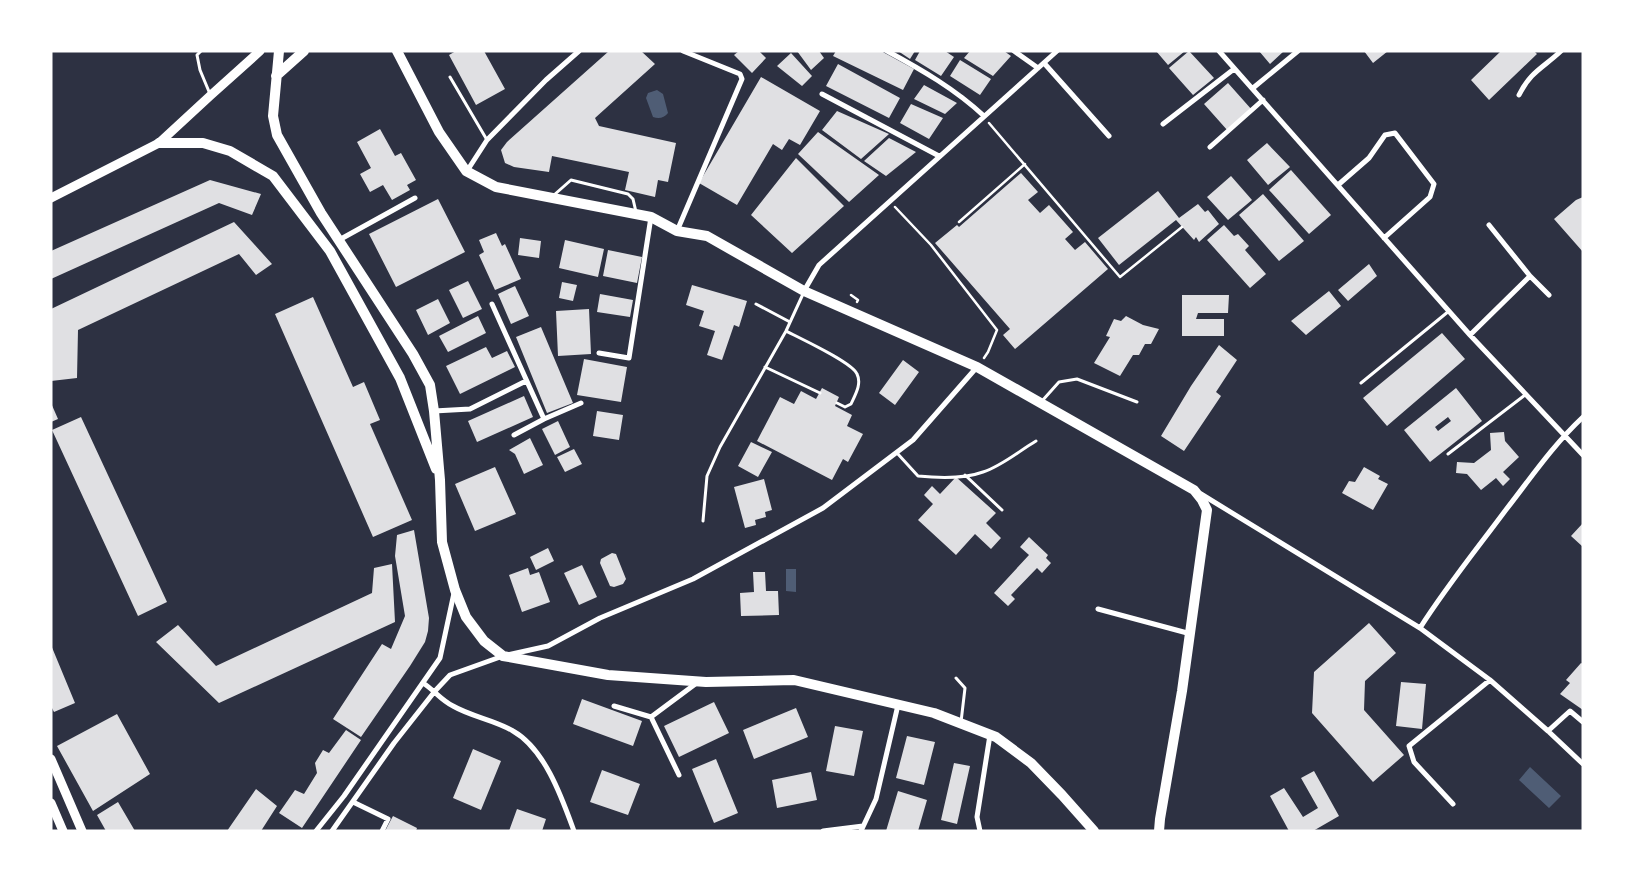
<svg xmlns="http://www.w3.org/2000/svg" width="1634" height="882" font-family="'Titillium Web',sans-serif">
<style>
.water{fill:#4f5d75}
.building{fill:#e0e0e3;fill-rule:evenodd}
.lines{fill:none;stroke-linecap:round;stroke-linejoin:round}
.path{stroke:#fff;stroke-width:2.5}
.service{stroke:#fff;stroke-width:3}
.minor{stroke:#fff;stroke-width:5}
.secondary{stroke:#fff;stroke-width:9}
.primary{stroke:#fff;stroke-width:10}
</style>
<rect width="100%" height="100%" fill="#2d3142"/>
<path class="water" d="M657,90L663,94L668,113C664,118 659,119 653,117L646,98L648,93Z
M786,569H796V592L786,591Z
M1530,767L1561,796L1549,808L1519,780Z"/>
<path class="building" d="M456,51H484L505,89L476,105L449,55Z
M609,51H641L655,64L595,118L599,126L676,143L668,182L658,180L655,197L625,190L629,172L552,156L549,172L514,167L505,163L501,150L507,142Z
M739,51H759L766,58L752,73L734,55Z
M797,51H819L824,58L811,70Z
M836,51H881L914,69L903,90L833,56Z
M898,51H915L910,59Z
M920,51H945L954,57L941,76L915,60Z
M970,51H1004L1011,56L993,76L964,58Z
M1156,51H1185L1168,65Z
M1189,51L1214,78L1193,95L1169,68Z
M1259,51H1284L1270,64Z
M1364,51H1388L1373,63Z
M1501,51H1534L1537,54L1489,100L1471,80Z
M791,53L812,76L802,86L777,66Z
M960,60L991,79L980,95L950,76Z
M838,64L900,98L889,118L826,86Z
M761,77L820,111L800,145L789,139L782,150L773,144L737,205L699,183Z
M1228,83L1252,110L1228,131L1204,104Z
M924,85L957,103L945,114L914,99Z
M911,104L943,118L929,139L900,123Z
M837,111L889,134L861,159L822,130Z
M380,129L395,156L401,153L416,180L407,185L410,190L392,200L383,185L370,192L360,174L371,168L357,142Z
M818,132L879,175L849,202L798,154Z
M889,138L916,152L886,176L864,161Z
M1267,143L1290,167L1268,185L1247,160Z
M796,158L844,206L792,253L751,215Z
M1291,170L1331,215L1309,234L1269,190Z
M1021,173L1038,192L1028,200L1040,213L1049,205L1073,232L1065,239L1075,250L1085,242L1108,269L1015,349L1003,335L1010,329L935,243L957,225L959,227Z
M1231,176L1252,200L1228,220L1207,197Z
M210,180L261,194L252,215L219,203L51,279V251Z
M1158,191L1179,218L1198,204L1205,212L1208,210L1219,224L1199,242L1196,237L1194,240L1176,220L1119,265L1098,238Z
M1263,194L1304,241L1279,261L1239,215Z
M1583,197V252L1554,219L1576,200Z
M438,199L465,252L396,287L369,234Z
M234,222L272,264L256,275L239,254L78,330L77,378L51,381V309Z
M1224,225L1234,236L1238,234L1249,246L1245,250L1266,274L1250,288L1207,240Z
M496,233L502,246L505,244L521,279L495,290L479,255L484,252L479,240Z
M520,238L541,241L539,258L518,255Z
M565,240L604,249L598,277L559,268Z
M608,250L642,257L637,283L603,276Z
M1369,264L1377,276L1348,301L1338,290Z
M468,281L482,309L463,318L449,290Z
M562,282L577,285L573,301L559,298Z
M692,285L747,301L739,327L734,325L722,360L707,355L715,331L699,326L704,311L686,305Z
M515,286L529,316L511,324L498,294Z
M1329,291L1341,306L1306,335L1291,321Z
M600,294L633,300L630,317L597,312Z
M1182,295H1229L1228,313H1198L1196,319H1224V336H1182Z
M313,297L353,387L364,382L380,420L370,424L412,520L373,537L275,314Z
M438,299L450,323L428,335L416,310Z
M589,309L591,354L558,356L556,311Z
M478,316L486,333L448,352L439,336Z
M1126,316L1143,325L1159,329L1151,344H1145L1139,355H1133L1120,376L1094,363L1110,337L1106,336L1114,319L1121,321Z
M541,327L573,403L547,413L516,337Z
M1442,333L1465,359L1387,426L1363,398Z
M1219,345L1237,360L1216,392L1221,396L1184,451L1161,436L1191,386Z
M486,347L492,358L507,351L515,367L460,394L446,366Z
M584,359L627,367L621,402L577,395Z
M903,360L919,372L895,405L879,393Z
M822,388L839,397L835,406L852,415L847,426L863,434L848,462L843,459L832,480L757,441L780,397L794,404L801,391L816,399Z
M1456,388L1482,421L1430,462L1404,430ZM1448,417L1451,421L1438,431L1435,427Z
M524,396L533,417L477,442L468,421Z
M51,403L58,419L51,422Z
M597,411L623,415L619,440L593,436Z
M81,417L167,602L138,616L52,430Z
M558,421L570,447L555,455L542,429Z
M1504,432L1505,441L1519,457L1503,472L1510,479L1503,486L1496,478L1481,490L1467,474L1456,473L1457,462L1474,463L1491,450L1490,433Z
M530,438L543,465L524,474L515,454L509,450Z
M751,442L772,452L758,477L738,466Z
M574,449L582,464L565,472L557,457Z
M495,467L516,514L475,531L455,484Z
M1364,467L1380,476L1378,479L1388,484L1373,510L1342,493L1349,481L1355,482Z
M956,477L996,513L986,523L1001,538L991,549L975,534L956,555L918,520L933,504L924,495L932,486L940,494Z
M764,479L772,510L765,512L766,517L755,520L756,525L745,528L734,487Z
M1583,523V547L1571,536Z
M414,530L429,618L428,631L425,642L410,666L361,737L333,719L382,644L391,649L405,616L395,556L397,535Z
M1029,537L1048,555L1046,558L1051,563L1042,573L1037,568L1011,595L1015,599L1008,606L994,593L1029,555L1020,547Z
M548,548L554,561L536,570L530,557Z
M612,553L616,554L626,579L623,584L614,587L610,586L600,563L601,559Z
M392,564L395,622L219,703L156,642L178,625L216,666L372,593L374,568Z
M582,565L597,597L579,605L564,573Z
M528,568L530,575L539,572L550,602L522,612L509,575Z
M753,572H765L766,591H778L779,615L741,616L740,593L754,592Z
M1369,623L1396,653L1365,681L1364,710L1404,755L1373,782L1312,713L1314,672Z
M51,645L75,703L54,712L51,706Z
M1581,663L1583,664V710L1560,694L1570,683L1566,680Z
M1401,682L1426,684L1422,729L1396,726Z
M582,699L642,721L633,746L573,724Z
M714,702L729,733L679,757L664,726Z
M796,708L808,737L754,759L743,730Z
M117,714L150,774L93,811L57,746Z
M835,726L863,731L854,776L826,771Z
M346,730L361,740L302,828L279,813L295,790L304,794L317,773L315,763L323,750L329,753Z
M907,736L935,742L924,785L896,778Z
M473,749L501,761L481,810L453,798Z
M716,759L738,813L714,823L692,769Z
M954,763L970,766L957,824L941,820Z
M602,770L640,784L628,815L590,802Z
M1314,771L1339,816L1313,831H1289L1270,796L1284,788L1303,817L1318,808L1301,778Z
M811,772L817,800L777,808L772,780Z
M256,789L277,806L261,831H227Z
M898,791L927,800L918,831H886Z
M118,802L135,831H106L97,815Z
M517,809L546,819L542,831H509Z
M393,816L417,828L416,831H385Z"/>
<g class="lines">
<path class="path" d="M989,123L1120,277L1182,227
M895,207L931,245L997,330L988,352L984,358
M959,222L1025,164
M851,295L858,300L857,302"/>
<path class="service" d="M201,51L197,55L200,70L210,94
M450,77L487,140
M554,195L571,180L628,194L633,199L636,212
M756,304L790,322
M786,331C799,338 852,362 857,374C862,384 855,395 851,404L845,407L837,403
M765,367L820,393
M1361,383L1449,311
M1042,401L1059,382L1077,379L1137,402
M897,453L918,476C938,478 964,479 983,472C1002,466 1019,451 1036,441
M1448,454L1525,395
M965,475L1002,510
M703,521L707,476L720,447L786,331L803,294
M956,678L965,688L961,722"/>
<path class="minor" d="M887,51C922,70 955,89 984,116
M1014,51L1038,68
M1219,51L1470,335L1583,455
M1044,63L1109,136
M1253,88L1298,51
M822,94L939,156
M1519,95C1531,71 1543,68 1561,51
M1163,124L1234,69
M1210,147L1263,100
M467,171L487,140L546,80L579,51
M1338,185L1369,158L1385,135L1395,133L1434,184L1430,197L1384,238
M1489,225L1530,276
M677,231L742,79L740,74L683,51
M339,240L415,198
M804,291L819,265L1057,51
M492,304L544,419L514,435
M1470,335L1530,276L1549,295
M599,353L629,358L651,217
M434,411L470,409L526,381
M544,419L581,403
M1201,494L1420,628L1490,680L1548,731L1583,764
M1098,609L1191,634
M1420,628C1446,587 1476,550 1505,511C1530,479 1553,445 1583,417
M423,683C434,690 441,700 453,706C472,717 495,720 513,731C545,749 562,798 574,831
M614,706L651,717L698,682
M651,717L679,775
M1548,731L1570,711L1583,722
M353,802L388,819L382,831
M1453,804L1414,762L1409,746L1490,680
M316,831L344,796L440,658L454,593
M332,831L394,743L435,691L450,675L503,656L548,646L600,618L693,579L823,508L913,440L977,367
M823,831L863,826
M861,831L876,799L898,705
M980,831L977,817L990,735"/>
<path class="secondary" d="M51,198L159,143L211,95L260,51
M51,759L82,831
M51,803L63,831"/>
<path class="primary" d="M279,51L273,116L277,135L321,213L413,354L430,385L434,411L440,480L442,542L455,590L466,617L484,641L503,656L608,675L706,682L794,680L934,713L996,737L1031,763L1062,795L1094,831
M397,51L439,132L466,171L496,187L651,217L677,231L707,236L804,291L977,367L1194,490L1202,500L1207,510L1182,691L1160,819L1159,831
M276,76L304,51
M159,143H203L230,151L273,176L330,251L400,378L436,469"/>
</g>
<rect width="1634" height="882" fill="none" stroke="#ffffff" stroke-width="105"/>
</svg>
